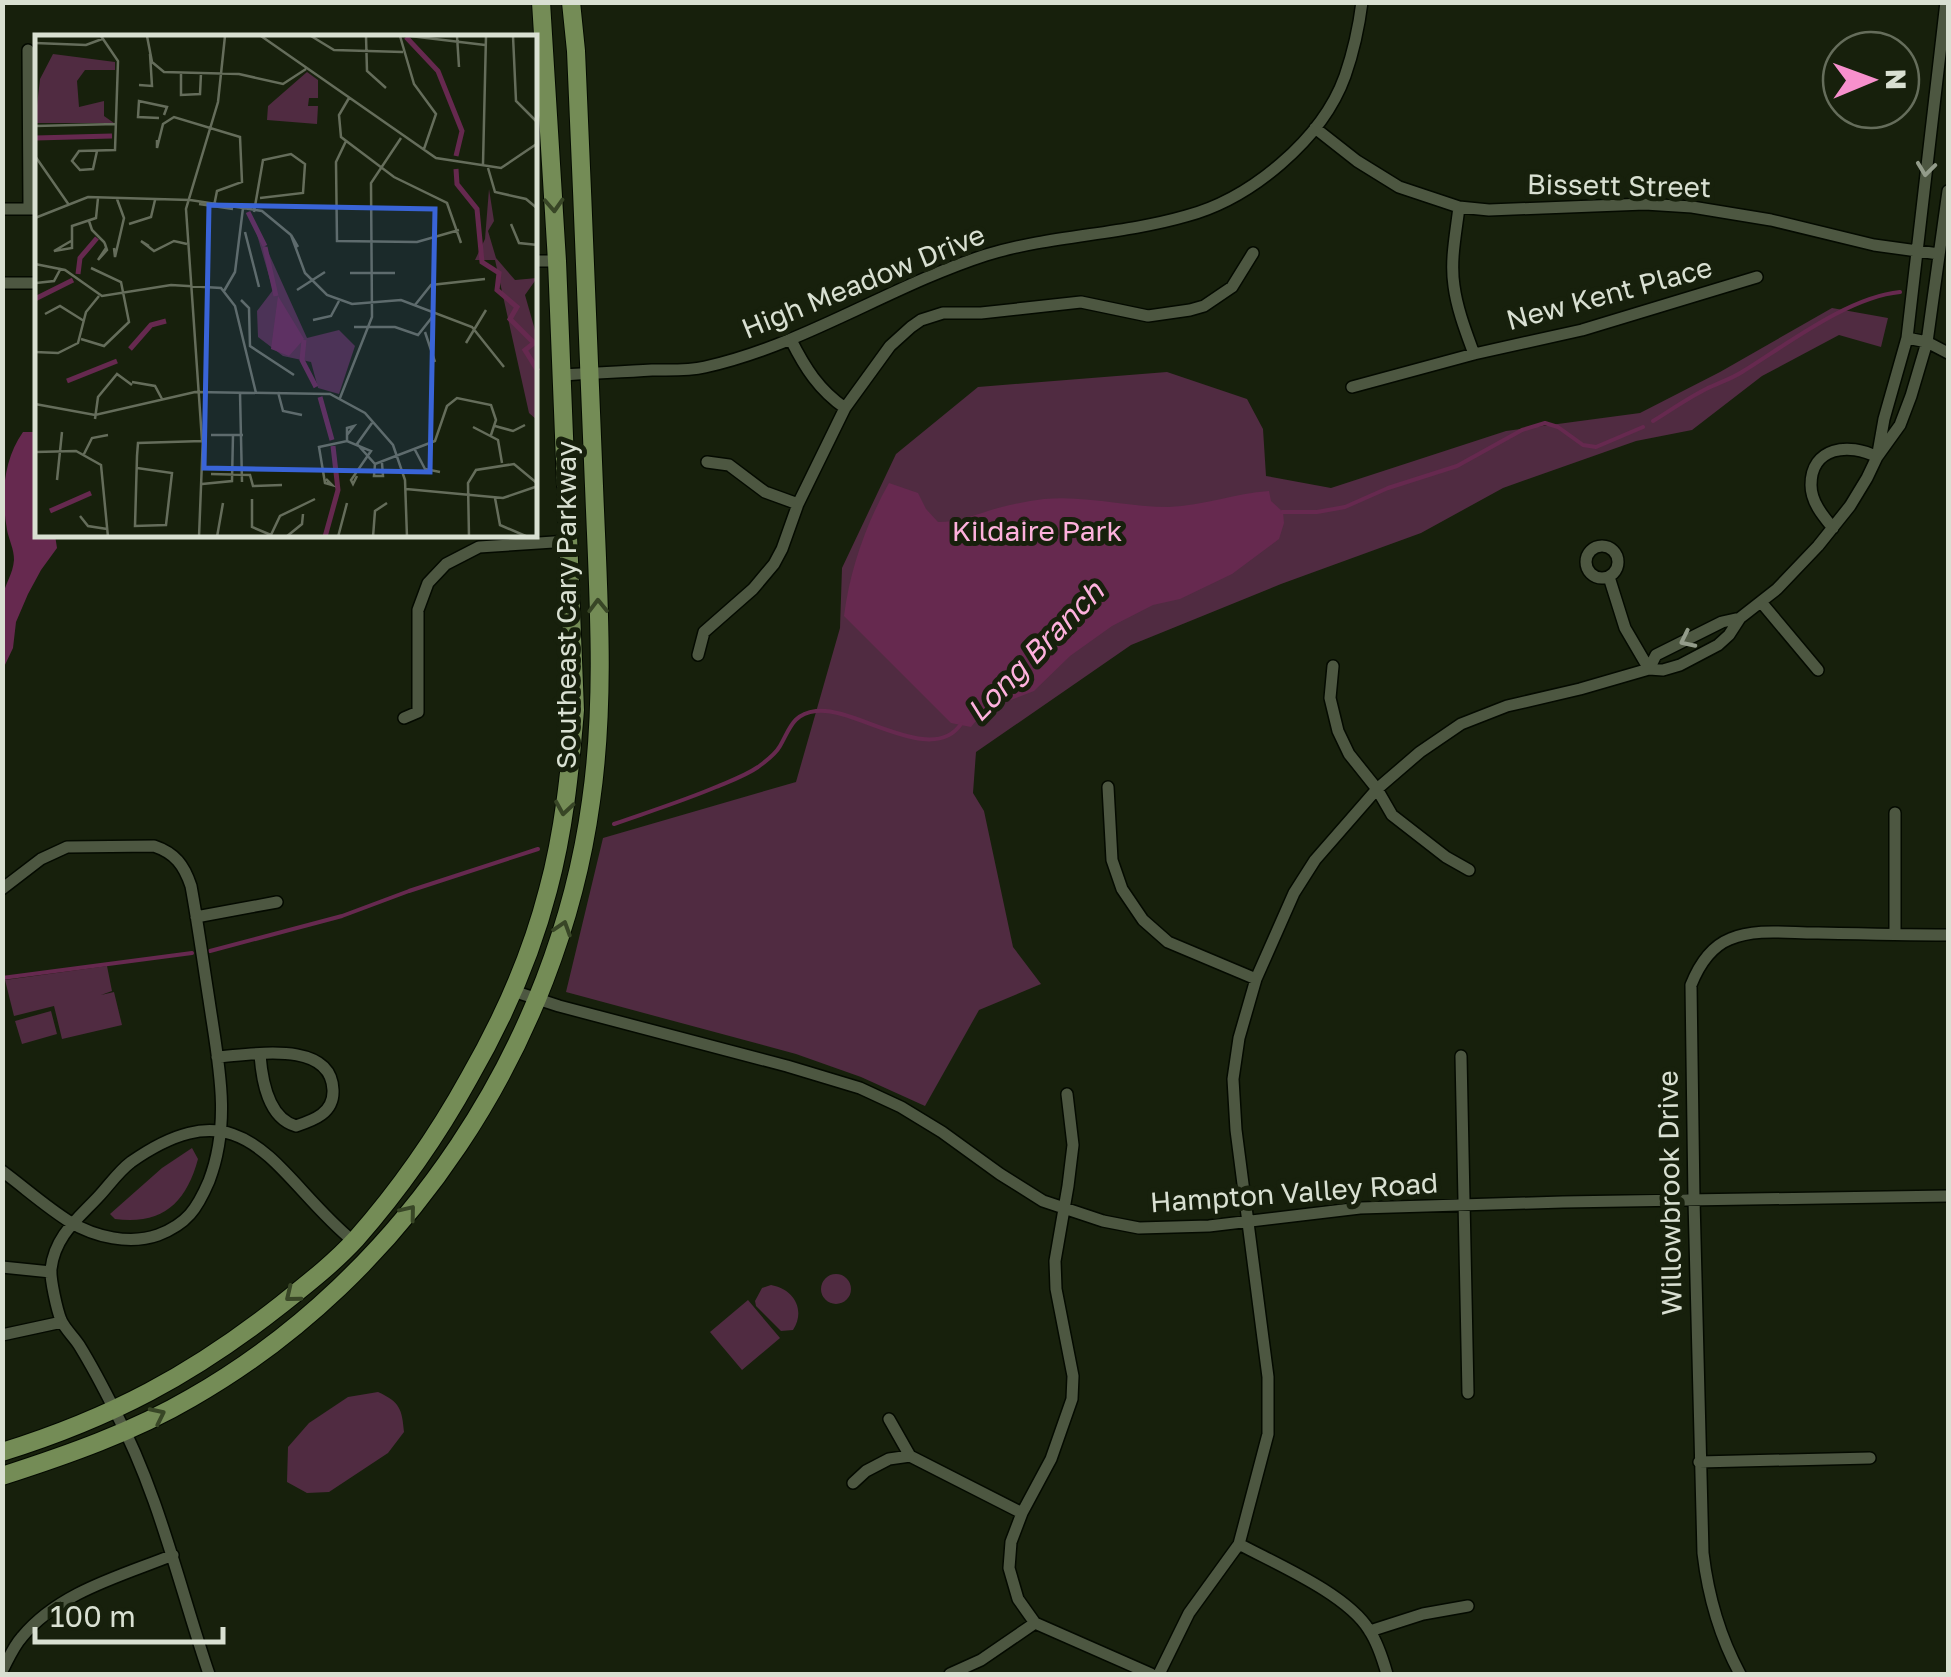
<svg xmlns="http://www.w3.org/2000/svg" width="1951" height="1677" font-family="'Golos Text',sans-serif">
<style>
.green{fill:#502b41}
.water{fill:#66294f}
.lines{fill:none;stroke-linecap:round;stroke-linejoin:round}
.stream{stroke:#66294f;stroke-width:4}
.minor-casing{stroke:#040a00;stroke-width:14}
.primary-casing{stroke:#040a00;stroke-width:20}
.minor{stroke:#4d5741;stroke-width:11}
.primary{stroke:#748c56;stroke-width:18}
.oneway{stroke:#939c8a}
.oneway2{stroke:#384626}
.labels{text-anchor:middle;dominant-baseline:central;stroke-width:10;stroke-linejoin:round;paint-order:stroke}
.street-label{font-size:28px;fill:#d9e0d2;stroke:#17200c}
.park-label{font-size:28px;fill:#fdb1dc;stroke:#17200c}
.water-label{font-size:30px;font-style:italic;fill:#feb1dd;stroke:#17200c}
.inset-river{fill:none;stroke:#66294f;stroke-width:5}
.inset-road{fill:none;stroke:#656d5b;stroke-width:2.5}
.view{fill:#3964d7;fill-opacity:0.15;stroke:#3964d7;stroke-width:5}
.inset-edge{fill:none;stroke:#d9e0d2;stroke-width:5}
</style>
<rect width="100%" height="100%" fill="#17200c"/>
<path class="green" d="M1832,308L1888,318L1881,347L1839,335L1762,376L1692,430L1636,441L1503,488L1421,533L1281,584L1131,645L976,752L973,793L984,811L1013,947L1041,984L979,1010L925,1106L861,1077L796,1054L566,992L603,838L796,782L840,628L842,568L896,454L978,387L1167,372L1247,399L1263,429L1266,476L1331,488L1506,431L1640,413L1720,372Z
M107,966L112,991L101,995L114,992L122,1025L62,1039L54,1006L14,1016L5,980Z
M51,1011L57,1034L22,1044L15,1021Z
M192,1148L198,1159C186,1203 163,1225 115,1219L110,1214L162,1168Z
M821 1289a15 15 0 1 1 30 0a15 15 0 1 1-30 0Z
M771,1285C794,1289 806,1310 793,1330L781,1331L756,1306L755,1301L762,1288Z
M748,1300L780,1338L742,1370L710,1332Z
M378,1392C400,1402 402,1409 404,1432L388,1453L329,1492L307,1493L287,1482L288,1447L309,1423L348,1397Z"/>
<path class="water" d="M23,432H37L38,535H55L57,548L41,570L28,594L16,622L13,648L3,669C2,647 0,618 2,598C5,584 13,574 14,560C14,549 9,540 7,530C1,495 3,461 23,432Z
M889,483L918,493L926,509L938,522C960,522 977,514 998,508C1013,504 1029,501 1044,499C1086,495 1127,507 1169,507C1203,506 1235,493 1269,491L1271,501L1283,512L1284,523L1279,539L1232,574L1180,599L1153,605L1112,626L1070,656L1034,691L985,710L971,727L951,723L844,616C850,569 866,524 889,483Z"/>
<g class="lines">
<path class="stream" d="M1653,421C1671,410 1688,398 1706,389C1718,383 1731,379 1742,372C1786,345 1848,297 1900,292
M1282,512H1317L1345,507L1388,488L1457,466L1522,430L1545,423L1558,427L1583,445L1596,447L1643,427
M614,824C648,812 683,801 716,787C730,781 745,776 758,767C766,761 775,755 780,746C790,729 792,714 816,711C855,706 932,767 961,724
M210,951L342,916L409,891L538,849
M2,978L192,953"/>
<g class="minor-casing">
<path id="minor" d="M28,50L29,209
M1315,128L1357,161L1399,187L1459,207L1489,210L1645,204L1692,207L1771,220L1874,245L1939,254
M1459,207C1456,233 1450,260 1454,286C1457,309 1466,332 1474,354
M2,209H38
M535,261H557
M2,283H38
M1907,338L1927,342L1948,353
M791,340C805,368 819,390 845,408
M562,375C592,373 622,372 652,370C670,370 688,371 705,367C804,345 890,286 986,255C1051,235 1120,235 1186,216C1250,199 1322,140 1345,76C1353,53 1359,26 1362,2
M1352,387L1474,354L1582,330L1757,277
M1878,453L1884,419L1907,338L1946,2
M707,462L729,465L765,492L798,504
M1833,528C1823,516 1811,502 1811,485C1811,447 1849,442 1877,457
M1586 562a16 16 0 1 1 32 0a16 16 0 1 1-32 0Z
M1609,577L1625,628L1649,669
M1761,602L1818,670
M1740,618L1777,589L1818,546L1850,506L1867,478L1877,457L1900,425L1911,396L1927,342L1948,191
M698,655L704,632L753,589L774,564L782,549L798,504L845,408L890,346L911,327L921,320L943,313H981L1081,302L1148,316L1190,310L1204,306L1232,287L1253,253
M1333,666L1330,698L1338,731L1349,754L1377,789L1392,815L1446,857L1469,870
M404,718L418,712V610L428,583L446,564L479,547L569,541
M1108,787L1112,860L1122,889L1143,920L1168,942L1256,979
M2,889L41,859L67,847L154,846C175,853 184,865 191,886C198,924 203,962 209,1000C218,1062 232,1121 209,1181C197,1209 187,1224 158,1235C130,1245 95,1237 70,1222C46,1207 25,1188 2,1171
M196,917L277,902
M1895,934V813
M513,991L559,1006L787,1066L860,1088L901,1107L942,1132L1000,1174L1043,1201L1103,1221L1139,1228L1209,1226L1360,1208L1563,1202L1948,1196
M1461,1056L1468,1393
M217,1057C251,1055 331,1039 333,1090C334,1113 314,1120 296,1126C268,1118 262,1081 260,1055
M1067,1094L1073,1145L1068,1186L1055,1261L1056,1289L1073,1376L1072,1399L1051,1459L1022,1513L1011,1542L1009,1568L1018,1599L1035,1623L1151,1674
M2,1267L51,1272
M2,1335L62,1322
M889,1419L910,1456
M1699,1462L1870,1458
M853,1483L866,1471L889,1459L910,1456L1022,1513
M1239,1544C1276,1564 1347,1594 1369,1630C1378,1643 1383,1660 1387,1674
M1370,1631L1423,1614L1468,1606
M2,1671C8,1660 13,1647 22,1637C59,1592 121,1576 173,1555
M209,1674C179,1586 159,1494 115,1411C104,1389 92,1366 79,1345C74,1337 65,1329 61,1320C57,1310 50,1279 51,1269C55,1235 79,1218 100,1195C110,1184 119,1171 131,1162C248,1080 275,1177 353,1241
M950,1674L981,1660L1035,1623
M1159,1674L1189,1613L1239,1544L1268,1434V1377L1236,1130L1233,1079L1239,1038L1256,979L1294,893L1315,860L1377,789L1420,752L1461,724L1507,706L1580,689L1649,669L1663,670L1680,665L1718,645L1729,635L1740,618L1722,622L1656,655L1649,669
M1740,1674C1720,1637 1708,1595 1703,1553L1694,1200L1691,985C1699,965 1710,947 1730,939C1755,928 1788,933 1815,933C1860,934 1904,935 1948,935"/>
</g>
<g class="primary-casing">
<path id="primary" d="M2,1452C111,1418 192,1375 282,1304C307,1284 334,1263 356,1239C400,1189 437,1136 469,1078C503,1019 531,956 548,890C564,831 570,770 575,710L557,261L541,2
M2,1476C67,1455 133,1432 191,1398C405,1276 558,1044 591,801C606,697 598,590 594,486C589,341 582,196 576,51L571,2"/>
</g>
<use href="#minor" class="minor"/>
<use href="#primary" class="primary"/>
</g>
<defs><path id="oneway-chevron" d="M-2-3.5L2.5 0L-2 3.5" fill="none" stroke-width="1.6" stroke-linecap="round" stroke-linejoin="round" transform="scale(2.5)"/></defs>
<g class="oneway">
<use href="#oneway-chevron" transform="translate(1926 169) rotate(97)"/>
<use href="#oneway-chevron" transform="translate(1687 640) rotate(154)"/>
</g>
<g class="oneway2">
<use href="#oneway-chevron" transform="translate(554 205) rotate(87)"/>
<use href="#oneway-chevron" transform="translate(598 606) rotate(-91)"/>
<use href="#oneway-chevron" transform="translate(564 808) rotate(99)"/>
<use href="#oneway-chevron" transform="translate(563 928) rotate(-72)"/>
<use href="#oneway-chevron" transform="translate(409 1212) rotate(-51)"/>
<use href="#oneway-chevron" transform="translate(292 1295) rotate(141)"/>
<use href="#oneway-chevron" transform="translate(158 1415) rotate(-26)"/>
</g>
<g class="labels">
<g class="street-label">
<text transform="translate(1619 185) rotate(1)">Bissett Street</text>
<text transform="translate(863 281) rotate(-22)">High Meadow Drive</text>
<text transform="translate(1609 293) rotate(-15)">New Kent Place</text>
<text transform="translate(565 605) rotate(-90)">Southeast Cary Parkway</text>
<text transform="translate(1294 1192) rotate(-4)">Hampton Valley Road</text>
<text transform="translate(1669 1193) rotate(-91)">Willowbrook Drive</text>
</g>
<g class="park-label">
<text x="1037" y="530">Kildaire Park</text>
</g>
<g class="water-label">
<text transform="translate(1035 651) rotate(-46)">Long Branch</text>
</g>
</g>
<g transform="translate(35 35)">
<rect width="502" height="502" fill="#17200c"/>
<path d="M18,19L80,27V35H50L42,46L44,72L69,66V81L79,88H0L5,44ZM272,37L283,45V63H274L273,71H283L282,89L232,85L233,71ZM454,154L459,186L453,196L461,223L480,245L502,243L490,260L502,302V385L494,378L460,225H440L450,204ZM216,179L272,303L304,295L320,311L304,359L283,353L276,327L248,321L223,302L222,276L238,255Z" fill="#502b41"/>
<path d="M243,261L269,304L254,321L236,314Z" fill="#66294f"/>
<path class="inset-river" d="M371,2L403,36L427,96L421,121M0,103L77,101M421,134L422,149L442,174L447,227L464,238L462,255L482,272L475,284L499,308L490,315L503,336M213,177L230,211M230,212L241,261M43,239L45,223L62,203M0,264L38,245M269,305L267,325L281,352M95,314L116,290L131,286M32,346L82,326M285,362L297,405M15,476L56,458M290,502L303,455L298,411"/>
<path class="inset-road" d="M112,1L117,27L129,37L204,39L248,49L271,34M226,1L401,123L466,133L503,108M276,1L299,15L368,17M331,1L332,36L351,53M365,1L379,49L401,79L389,114M375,1L450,10M422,1L424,32M478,1L481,66L503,88M0,8L51,10L67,4M0,32V67M146,37V60L165,59L166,38M104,50L117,51L115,19M314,63L304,80L306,102L359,142L412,168L426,208M124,83L103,82L104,66L132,72L129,80M0,91L81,89M122,105V113L128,89L139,82L205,102L207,147L182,156L179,171M311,106L301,127L302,206L382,207L424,195M62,116L58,134L45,135L37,126L44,116L80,115L83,26L66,1M0,121L34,170M448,129L451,1M453,133L460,157L491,164L503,174M164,169L198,174M219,177L228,125L256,119L270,129L268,158L225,163M0,183L53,162L155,165L227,176L256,200M54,186L57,195L69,207L70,209L72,215L63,225L71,213M94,189L116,182L120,165M476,189L484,208L503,210M210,197L224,252M36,206L19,216L37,213V191L61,183L63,163M114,211L106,206L119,216L139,206L152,209M263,212L256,200L270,238L292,260L317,269L366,265L437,292L469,332M79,213L80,222L89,183L82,164M0,229L30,235L67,261L136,250L186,253L200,271L221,358M315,238H360M1,248L19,246L26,233M262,255L290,237M189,256L200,237L208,173M206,265L214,273L215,311L259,340M380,270L396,250L450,244M10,279L25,271L49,286M278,285L296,281L304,266M319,292H360L383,300L398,281M390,297L400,327M46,304L69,311L94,287L86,247L56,233M431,308L451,275M0,317L23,318L43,308L51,277L64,261M97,347L120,351L127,364M243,357L248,376L267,380M205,358L207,447M305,363L337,282L336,148L366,103M0,369L60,380L160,357L295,359L330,378L358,410L370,445L372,502M60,384L63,362L82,339L97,350M337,388L322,409L340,429L400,406L412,371L422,363L456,370L461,385L456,400M460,391L478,396L490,390M438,392L463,405L467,428M176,400H208M312,400L319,391L312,393V406M167,405L151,174L183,67L190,1M379,413L390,434L405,437M0,417L41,416L66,430L73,502M49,419L57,403L73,400M340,429L339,441H348L347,428M102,433L137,438L131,490L100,491L102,421L103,408L167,406M176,439L215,440L218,451L247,450M291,444L297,450L290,448L284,412L312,406L336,416L316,445L318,449L322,441M22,445L27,397M167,449L197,446L198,400M371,454L468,463L503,451M460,463L465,490L493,502M217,464V492L236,500M45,481L53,491L72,494M164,502L168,401M182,502L188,468M235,502L245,481L280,464M251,502L267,489L268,479M303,502L312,468M338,502L340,476L352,468M434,502L433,448L441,435L479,429L503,449"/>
<path class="view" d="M174,170L400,174L395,437L169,433Z"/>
<rect width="502" height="502" class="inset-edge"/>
</g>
<rect width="1951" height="1677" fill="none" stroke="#d9e0d2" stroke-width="10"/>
<g transform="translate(1871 80) rotate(89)"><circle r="48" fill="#17200c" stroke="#656d5b" stroke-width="2.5"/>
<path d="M0-8L18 38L0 25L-18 38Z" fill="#f790cd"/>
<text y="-15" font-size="28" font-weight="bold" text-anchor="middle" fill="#d9e0d2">N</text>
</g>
<path d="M35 1627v15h188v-15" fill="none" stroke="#d9e0d2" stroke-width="5"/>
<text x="50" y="1627" font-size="30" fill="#d9e0d2" stroke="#17200c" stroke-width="8" paint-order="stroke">100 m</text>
</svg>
